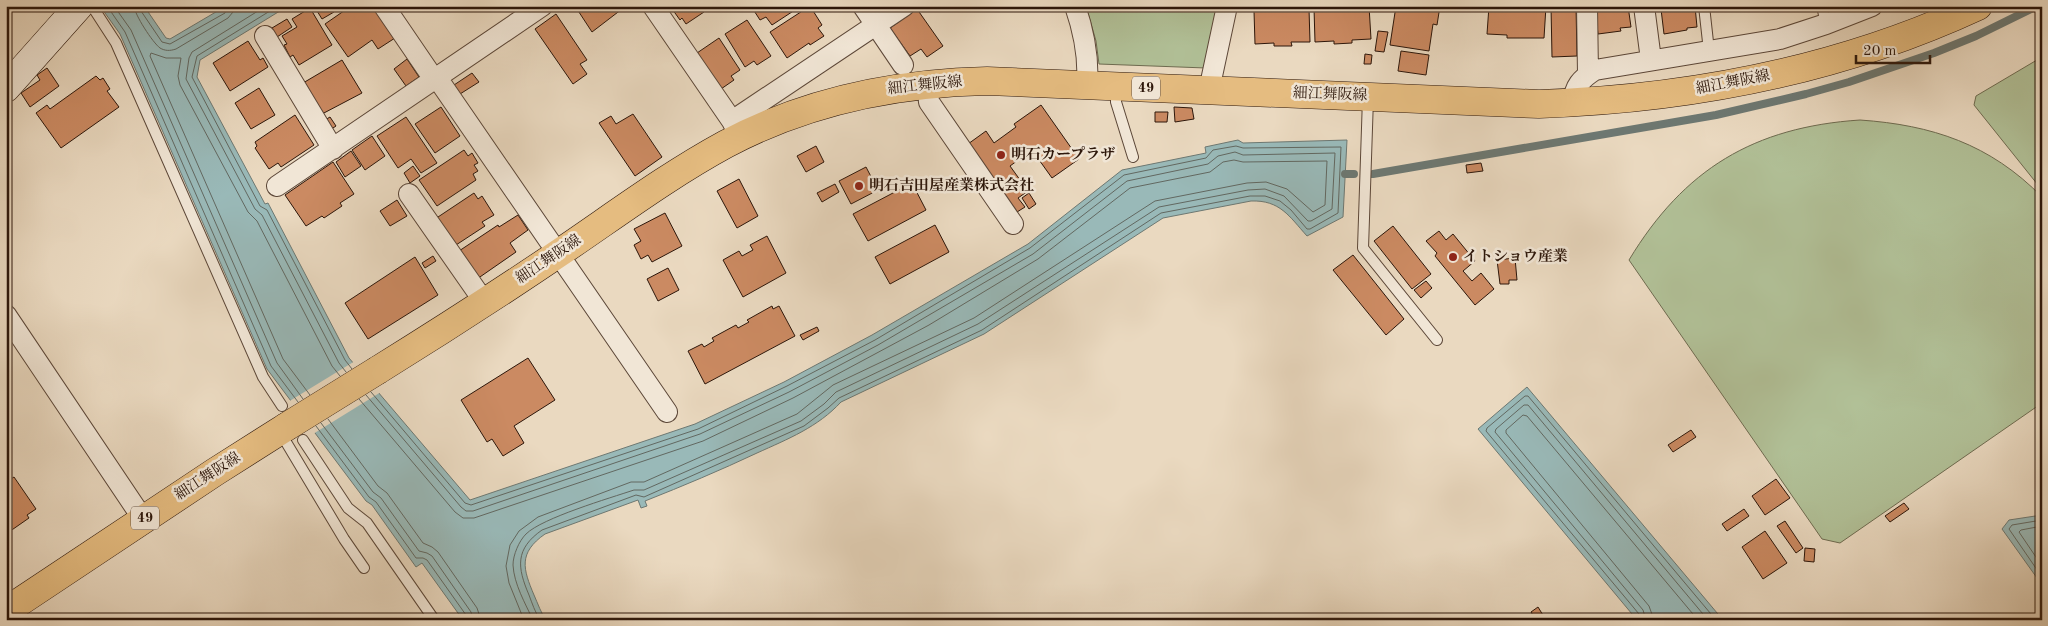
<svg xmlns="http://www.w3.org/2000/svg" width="2048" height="626" font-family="'Old Standard TT','Noto Serif JP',serif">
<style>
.green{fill:#b1c097;stroke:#6e6b50}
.water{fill:#99b9b8;stroke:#6d7872}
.pier{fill:#ead9c0}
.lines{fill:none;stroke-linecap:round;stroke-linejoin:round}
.shore{stroke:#626861;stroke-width:1}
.stream{stroke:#6d7872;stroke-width:8}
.building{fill:#cb8a62;stroke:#2c160a}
.lane-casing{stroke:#5c4738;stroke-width:12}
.street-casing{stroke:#5c4738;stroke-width:22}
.secondary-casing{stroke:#2c160a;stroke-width:29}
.primary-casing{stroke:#2c160a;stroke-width:29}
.lane{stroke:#f1e6d6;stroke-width:10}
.street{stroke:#f1e6d6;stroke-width:20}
.secondary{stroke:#f1e6d6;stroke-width:28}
.primary{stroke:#e5bc80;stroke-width:28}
.primary-bridge-casing{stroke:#2c160a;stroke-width:29;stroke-linecap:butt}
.primary-bridge{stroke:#e5bc80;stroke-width:28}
.poi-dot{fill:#8f2418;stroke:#f1e6d6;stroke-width:2}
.labels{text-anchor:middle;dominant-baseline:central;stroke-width:5;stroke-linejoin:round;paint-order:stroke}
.shield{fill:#f1e6d6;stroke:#675447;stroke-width:1}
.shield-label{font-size:14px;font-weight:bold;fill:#2c160a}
.street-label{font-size:15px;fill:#2c160a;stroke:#f1e6d6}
.poi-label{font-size:15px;font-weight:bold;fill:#2c160a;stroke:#f1e6d6;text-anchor:start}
</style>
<rect width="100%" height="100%" fill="#ead9c0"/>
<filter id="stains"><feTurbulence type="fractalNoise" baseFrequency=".004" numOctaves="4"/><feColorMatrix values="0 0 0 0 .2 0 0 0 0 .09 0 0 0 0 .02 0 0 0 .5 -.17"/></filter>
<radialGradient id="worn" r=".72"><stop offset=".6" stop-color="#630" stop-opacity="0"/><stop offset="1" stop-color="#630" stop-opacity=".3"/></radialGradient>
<path class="green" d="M1086,6H1220L1206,68L1099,64L1096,41Z
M2042,57V190L1974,105L1976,96Z
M1860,120C1932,125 1990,144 2042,197V403L1840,543L1822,539L1629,260C1684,169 1754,127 1860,120Z"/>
<path class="water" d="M100,6H144L166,38L170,39L226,6H288L200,60L197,77L265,204L268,203L349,358L470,500L695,424L784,382L872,335L1028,244L1122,170L1206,153L1205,147L1238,140L1243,143L1347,140L1343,217L1307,236C1289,216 1280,200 1251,201L1163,218L984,334L841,402C818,427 788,439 757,453C721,470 683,486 645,501L647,506L641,508L638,500L545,534C518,553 523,569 534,595C538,604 541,613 546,620H463L422,563L416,567L372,505L366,501L267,369L120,34Z
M1527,387L1723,620H1637L1478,429Z
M2042,515V585L2002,529L2009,520Z"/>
<path class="pier" d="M355,361L381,392L313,434L288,402Z"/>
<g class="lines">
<path class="shore" d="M107,6L125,32L271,366L298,402
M114,6L131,30L277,363L303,399
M134,6C134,14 153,43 160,48C165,51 170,51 176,49L228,18L233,12L234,6
M140,6L141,11L162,42L170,44L225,13L227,6
M266,6L192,52L189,58L186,79L255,209L262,215L339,363L346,372
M278,6L197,56L192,77L260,206L267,210L345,360L352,369
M371,392L465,503L471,505L698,429L787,386L875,340L1030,248L1124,175L1206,158L1213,150L1236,146L1243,148L1341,147L1338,213L1310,229H1307L1291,210L1280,201L1265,196H1250L1161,213L982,330L839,398L828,408L804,426L644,497L636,495L542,530C515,549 517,567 529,595C532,603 535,612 540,620
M310,395L283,359L150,56L151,53L166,58H181L178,76L180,85L248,212L257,221L332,366L340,376
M366,395L461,507L466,511H473L700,434L789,392L878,345L1033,254L1127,181L1208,164L1218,156L1235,152L1243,155L1335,153L1332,209L1311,221H1308L1284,196L1265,189L1248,190L1159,207L978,324L836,392L824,404L801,421L644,490H634C610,498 542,518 526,534C519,541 513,555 513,565C514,584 525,603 533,620
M359,399L455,512L463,518H474L703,441L793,398L929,325L1038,259L1130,188L1210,172L1223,162L1234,160L1243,162L1327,161L1325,205L1313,212L1287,189L1266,182L1247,183L1155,201L974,318L833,385L797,414L644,482H631L538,517L519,531L510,545L506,566L509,583L524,620
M328,419L378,486L387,493L423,543L432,547L438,552L477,608L481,620
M321,423L373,492L381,498L419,551L427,553L432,556L471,612L473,620
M316,426L369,497L376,502L416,558H423L427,560L466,615L467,620
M2042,520L2012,525L2009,529L2042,577
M2042,526L2021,530L2019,532L2042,566
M1640,620L1639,614L1486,431L1487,428L1525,396H1528L1716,620
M1646,620L1643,610L1495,432L1496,429L1524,405H1528L1708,620
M1654,620L1649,606L1506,433V430L1523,415L1527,416L1698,620"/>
<path class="stream" d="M1345,174H1354
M1373,174L1716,115L1806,94L1849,82L1934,53L1976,36L2037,6"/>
</g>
<path class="building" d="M314,6H330L334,12L322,19Z
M351,6H374L395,38L378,49L372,40L348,57L325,24Z
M575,6H620L622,9L592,32Z
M670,6H700L704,12L686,24L682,18L680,20Z
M751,6H801L772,25L766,17L760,20Z
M810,6L822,25L818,28L824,36L810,45L809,43L787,58L770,32Z
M1369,6L1371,39L1352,40V43L1334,44V41L1315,42L1314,8Z
M1396,6H1440L1437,25L1433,24L1429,51L1390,45Z
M1489,6H1546L1544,38H1507V35L1487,34Z
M1551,6H1576L1577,56L1552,57Z
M1612,6H1628L1631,27L1620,28L1621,31L1598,34L1595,9Z
M1679,6H1695L1697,27L1687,28V30L1664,34L1661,9Z
M310,8L332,45L299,65L293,55L290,57L284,45L287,44L282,36L297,27L292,19Z
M917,9L943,46L927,57L921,49L910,56L890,28Z
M1309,9L1310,42H1291L1292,46H1274V43L1255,44L1254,11Z
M556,14L587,60L580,64L587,74L573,84L535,29Z
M287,19L292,27L277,37L272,28Z
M747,20L771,56L757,65L754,61L745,67L725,34Z
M1378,31L1388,32L1384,52L1375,51Z
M719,38L740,70L731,76L734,80L721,89L697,53Z
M248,41L260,60L263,58L268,67L230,91L213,63Z
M1401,51L1429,55L1426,75L1398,71Z
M1365,54L1372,55L1371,64H1364Z
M407,59L419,77L406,86L394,69Z
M342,60L362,93L322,114L303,83Z
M47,68L59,86L30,107L21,93L40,80L37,75Z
M472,73L479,82L460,94L454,85Z
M96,76L100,80L103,78L110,89L107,91L119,107L61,148L36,113L47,105L50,109Z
M259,88L275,115L251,129L235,103Z
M1041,105L1079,159L1052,178L1032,150L1010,166L1028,191L1018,198L1025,207L1017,212L968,144L986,131L994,143L1016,127L1014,124Z
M441,107L460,136L435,153L415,124Z
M1174,107L1192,108L1194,119L1175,122Z
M1155,112H1168L1167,122H1155Z
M633,114L662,157L635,176L599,123L611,116L616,124Z
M295,115L314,145L281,167L278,163L269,169L255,148L257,146L255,142Z
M330,117L336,126L330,130L325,120Z
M406,117L437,163L421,173L411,159L398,168L377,136Z
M372,136L385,156L365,170L352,150Z
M816,146L824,162L806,172L797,156Z
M464,150L468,156L472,153L478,163L474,165L478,171L473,174L476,180L437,206L419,180Z
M351,151L361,166L345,177L336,162Z
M333,162L354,194L340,203L342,206L324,218L322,216L306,226L285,195Z
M1481,163L1483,171L1467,173L1466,165Z
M413,166L420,176L410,183L404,173Z
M866,167L878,190L851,204L839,181Z
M739,179L758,216L737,228L717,191Z
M912,183L926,210L868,241L853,214Z
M835,184L839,192L822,202L817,193Z
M474,193L478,199L482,196L494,215L482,222L485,226L456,245L435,219Z
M1029,193L1036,204L1029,209L1022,198Z
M397,200L407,216L390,226L380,211Z
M665,213L682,246L652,262L648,255L641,259L634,245L641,241L634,229Z
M518,215L528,230L510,243L516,252L477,279L459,251L498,225L499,227Z
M935,225L949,252L890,284L875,257Z
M1393,226L1431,274L1412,289L1374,241Z
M1439,231L1446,240L1453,234L1475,261L1463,271L1472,281L1481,273L1494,289L1475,305L1435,256L1437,253L1426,241Z
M767,236L786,273L743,297L723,260L739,251L742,256L753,250L750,245Z
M1353,255L1404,319L1386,335L1333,270Z
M433,256L436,261L425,268L422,263Z
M415,257L438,295L368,339L345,303Z
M1515,258L1517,280H1509V284H1500L1497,260Z
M668,268L679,290L658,301L647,279Z
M1426,281L1432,288L1421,298L1414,290Z
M772,306L773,309L779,306L795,336L705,384L688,351L702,344L704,347L714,341L712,338L736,325L738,328L749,322L747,320Z
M817,327L819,331L803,340L800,335Z
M528,358L555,400L514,426L524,443L503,456L492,439L487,442L461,400Z
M1691,430L1696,437L1673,452L1668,445Z
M14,477L36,509L27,515L29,518L6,534V482Z
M1776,479L1790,498L1765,515L1752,496Z
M1904,503L1909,509L1890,522L1885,516Z
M1744,509L1749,516L1727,531L1722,524Z
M1785,521L1803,548L1796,553L1777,526Z
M1765,531L1787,563L1763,579L1742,547Z
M1805,548L1815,549L1814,562L1804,561Z
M1538,607L1546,620H1536L1531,612Z"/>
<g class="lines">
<g class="lane-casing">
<path id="lane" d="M92,6L116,43L263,377L282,406
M1704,6L1709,51
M1822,6L1826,24
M1116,88V102L1133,157
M1368,98L1363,248L1437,340
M280,432L344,539L364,568
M303,440L348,508L367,523L433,618"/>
</g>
<g class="street-casing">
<path id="street" d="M384,6L429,72L442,85L667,412
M653,6L732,121L738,133
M863,6L903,65
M1075,6C1084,32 1089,58 1087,85
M1587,6L1588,74
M1644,6L1651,60
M265,36L333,149
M927,84L929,102L1013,224
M1209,90L1227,6
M1574,103C1573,87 1582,78 1595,70L1780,39L1826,24L1872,6
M732,121L904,6
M277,186L542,6
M409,194L485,303
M6,315L143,519"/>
</g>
<g class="secondary-casing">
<path id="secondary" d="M6,88L79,6"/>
</g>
<g class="primary-casing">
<path id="primary" d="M378,370C441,331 503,291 565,249C618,213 669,175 726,144C807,101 896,83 987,81L1539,104C1690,99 1840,70 1978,6
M6,611L215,472L286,427"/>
</g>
<use href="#lane" class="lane"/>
<use href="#street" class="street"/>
<use href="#secondary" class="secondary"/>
<use href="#primary" class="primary"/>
<g class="primary-bridge-casing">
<path id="primary-bridge" d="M286,427L378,370"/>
</g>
<use href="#primary-bridge" class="primary-bridge"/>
</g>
<g class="poi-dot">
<circle cx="1001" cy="155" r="5"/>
<circle cx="859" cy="186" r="5"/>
<circle cx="1453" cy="257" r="5"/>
</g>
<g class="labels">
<g class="shield">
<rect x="1132" y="76.5" width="28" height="23" rx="4"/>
<rect x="131" y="506.5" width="28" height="23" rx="4"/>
</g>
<g class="shield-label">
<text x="1146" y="88">49</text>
<text x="145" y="518">49</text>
</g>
<g class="street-label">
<text transform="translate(1733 83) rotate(-11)">細江舞阪線</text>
<text transform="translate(925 86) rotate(-6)">細江舞阪線</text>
<text transform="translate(1330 95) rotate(2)">細江舞阪線</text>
<text transform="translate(549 260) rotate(-34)">細江舞阪線</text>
<text transform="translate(208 477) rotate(-33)">細江舞阪線</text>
</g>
<g class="poi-label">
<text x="1011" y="155">明石カープラザ</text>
<text x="869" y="186">明石吉田屋産業株式会社</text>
<text x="1463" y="257">イトショウ産業</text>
</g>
</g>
<rect width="2048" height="626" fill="none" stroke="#ead9c0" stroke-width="25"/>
<rect x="8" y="8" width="2033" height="611" fill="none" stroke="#2c160a" stroke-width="2.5"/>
<rect x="12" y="12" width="2023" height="601" fill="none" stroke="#2c160a"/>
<path d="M1856 55v8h74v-8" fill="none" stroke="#2c160a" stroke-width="2.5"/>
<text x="1863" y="55" font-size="15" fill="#2c160a" stroke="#f1e6d6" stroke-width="4" paint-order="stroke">20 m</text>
<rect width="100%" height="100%" filter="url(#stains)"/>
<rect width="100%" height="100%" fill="url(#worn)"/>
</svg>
